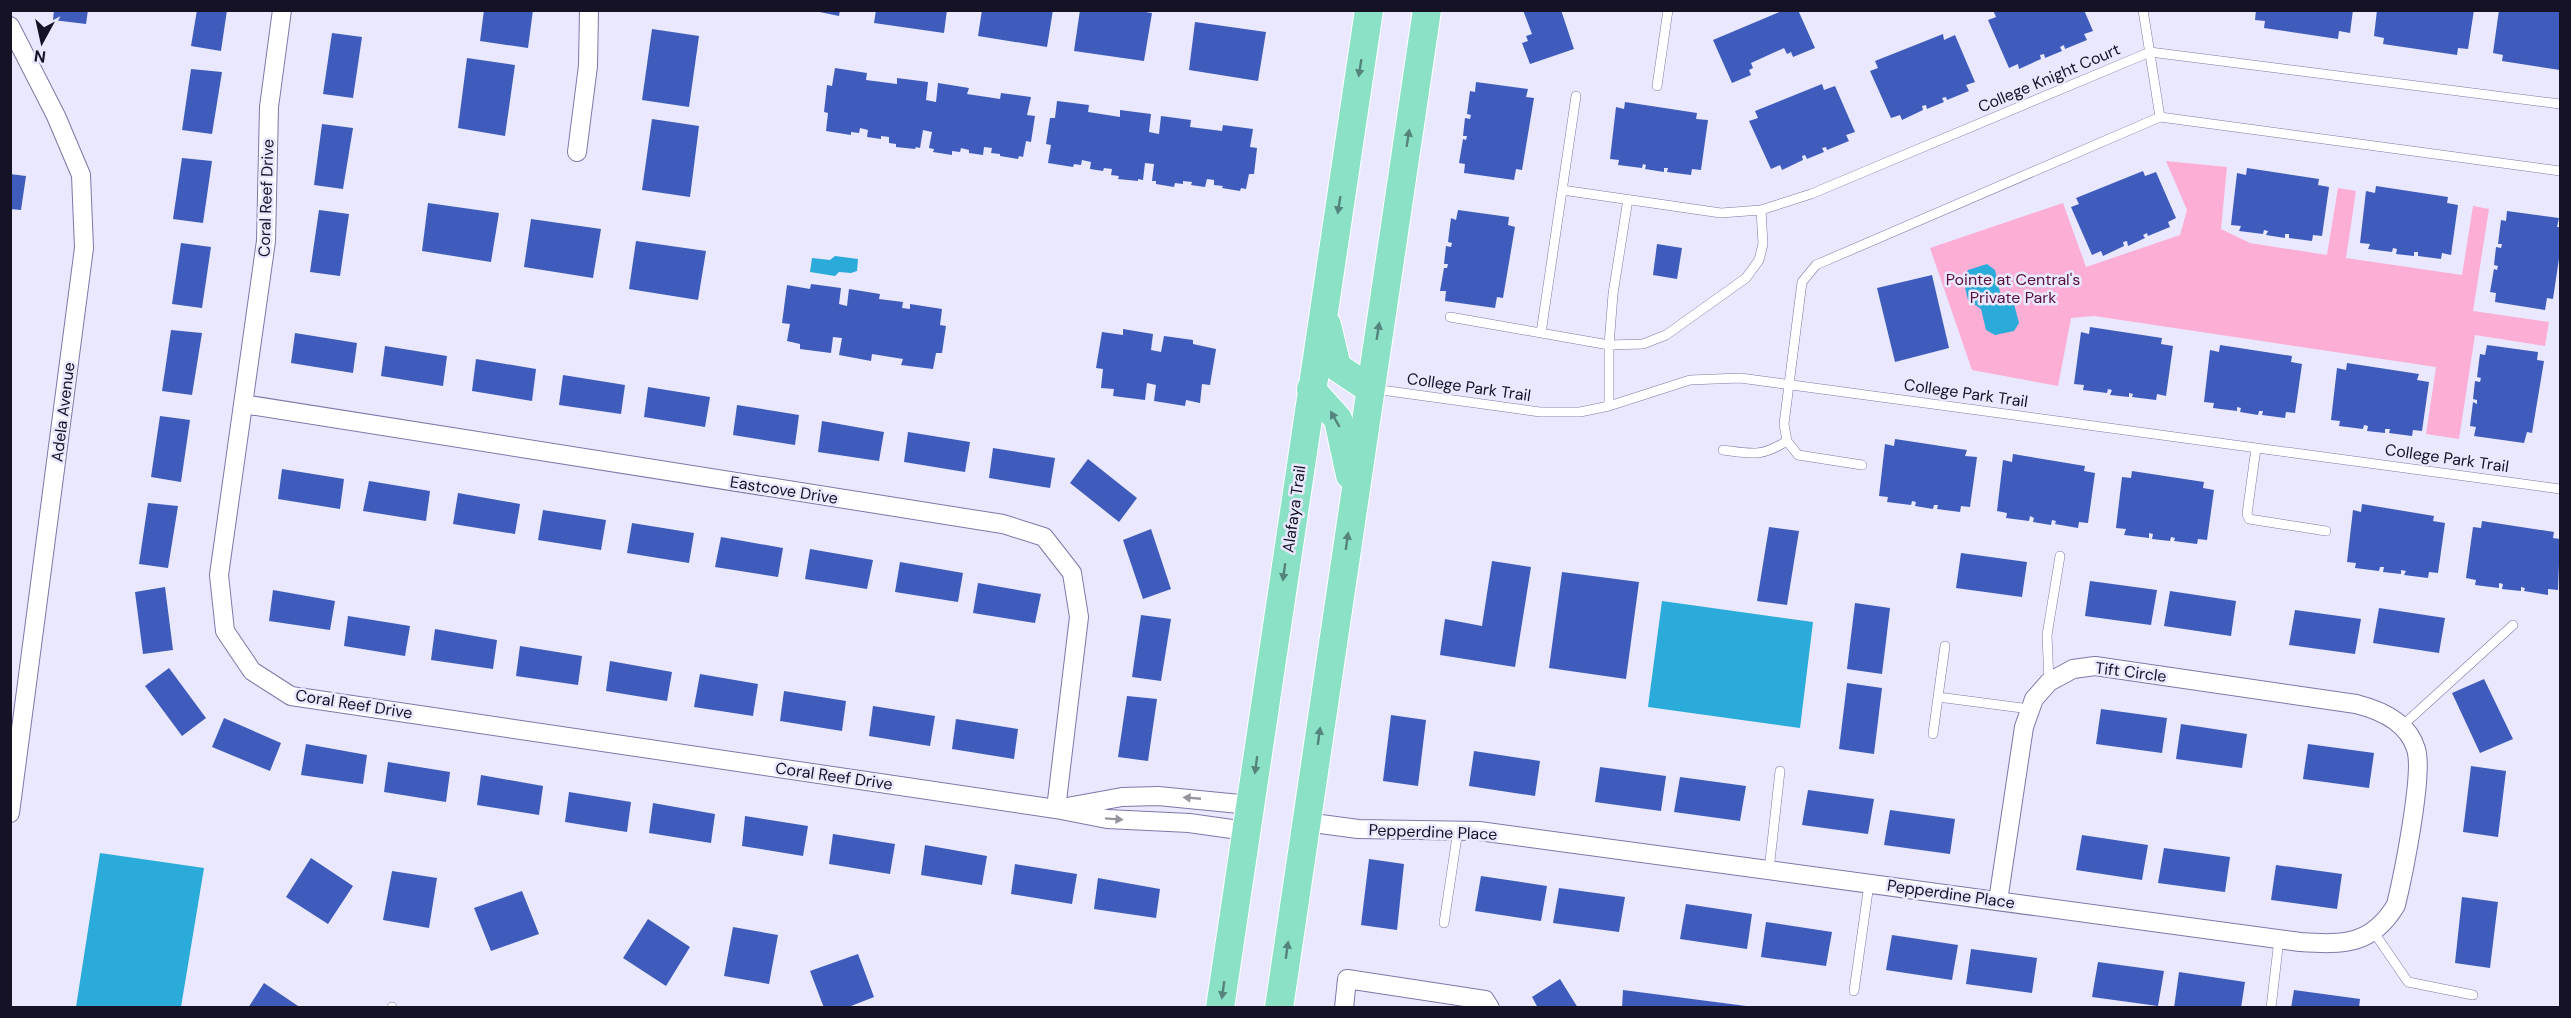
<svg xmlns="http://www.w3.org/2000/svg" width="2571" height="1018" font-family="'DM Sans',sans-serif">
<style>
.green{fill:#fcaed5}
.water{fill:#2aabd9}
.building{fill:#3f5cbd}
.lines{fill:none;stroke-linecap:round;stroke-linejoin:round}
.lane-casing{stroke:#7c78a9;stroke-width:10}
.street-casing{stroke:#7c78a9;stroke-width:20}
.primary-casing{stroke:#fff;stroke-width:30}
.lane{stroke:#fff;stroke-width:9}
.street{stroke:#fff;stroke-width:18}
.primary{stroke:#8be1c6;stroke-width:28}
.oneway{fill:#55847d}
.oneway2{fill:#95949c}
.labels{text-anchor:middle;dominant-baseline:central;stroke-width:5;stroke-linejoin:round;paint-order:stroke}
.street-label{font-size:16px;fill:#141224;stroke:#e9e8fe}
.park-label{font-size:16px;fill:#57113c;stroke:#e9e8fe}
</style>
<rect width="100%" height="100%" fill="#e9e8fe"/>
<path class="green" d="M2166,161L2227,167L2221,229L2250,243L2327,255L2338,188L2356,191L2346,258L2462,275L2473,206L2489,209L2473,311L2549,322L2545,346L2475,335L2459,439L2426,434L2436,367L2094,316L2071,318L2058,386L1972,370L1930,248L2063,203L2086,267L2180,235L2187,210Z"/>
<path class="water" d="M835,256L858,259L857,271L851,273L839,272L835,276L810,272L812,258L830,260Z
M1987,264L1995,270L2000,292L2013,300L2019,323L2014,331L1995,335L1986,330L1981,309L1968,300L1963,279L1968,270Z
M1662,601L1813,622L1800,728L1648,707Z
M100,853L204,868L181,1007H76Z"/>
<path class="building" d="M54,10H88L86,24L53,20Z
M197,10H227L221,51L191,46Z
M484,10H533L528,48L480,41Z
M810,10H840L839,16Z
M876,10H947L944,33L874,23Z
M982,10H1053L1047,47L978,36Z
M1080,10H1133L1152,13L1144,61L1074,51Z
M1523,10H1561L1574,49L1530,64L1522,43L1528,41L1526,36L1532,34Z
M1784,10H1798L1815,48L1793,57L1791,52L1787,54L1784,48L1751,63L1753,68L1749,70L1751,75L1732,83L1713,40Z
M1993,10H2084L2093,31L2084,34L2087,40L2065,49L2064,45L2060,47L2062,51L2045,58L2044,54L2040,55L2041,59L2019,69L2018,64L2009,68L1988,20L1996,17Z
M2256,10H2353L2350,33L2339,31L2338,39L2264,28L2265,21L2255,20Z
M2377,10H2474L2468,49L2458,48L2457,55L2383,44L2384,38L2374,36Z
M2499,10H2560V70L2502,61L2503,55L2493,53Z
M1195,22L1266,32L1258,81L1189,70Z
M652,29L699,36L689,107L642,100Z
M332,33L362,37L353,98L323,94Z
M1943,34L1944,40L1955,35L1975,82L1966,85L1969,91L1947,100L1946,97L1942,98L1944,102L1927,109L1926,105L1922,106L1923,110L1902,120L1900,115L1891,118L1870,71L1878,68L1875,61Z
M467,58L515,65L505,136L458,128Z
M835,68L867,73L866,80L897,84V78L928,82L926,100L936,102L938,83L969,88L967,94L1000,99L1001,93L1031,97L1027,115L1035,116L1031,142L1026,141L1023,157L1019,156L1018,159L1000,156V154L991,153L992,148L984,147L983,155L969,153V150L961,148L960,152L952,151V155L933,152L934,149L929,148L932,132L923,130L920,148L916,147L915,149L896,147V144L889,143V137L881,136V139L867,137L868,130L860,128L859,133L851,132V135L826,131L828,113L824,112L827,85L832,86Z
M191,69L222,72L212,134L182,130Z
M1476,82L1528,89L1526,97L1534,98L1522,170L1516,169L1514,180L1464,173L1465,164L1459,163L1463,139L1466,140L1467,136H1463L1465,118L1470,119L1471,115L1467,114L1470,91L1475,92Z
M1822,84L1824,90L1835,86L1855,132L1846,135L1849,141L1827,150L1826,147L1822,148L1824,152L1807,159L1805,155L1802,156L1803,160L1782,170L1780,165L1771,169L1749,121L1758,118L1755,111Z
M1057,101L1089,105L1088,112L1120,117V110L1151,114L1149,132L1159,134L1161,116L1191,120L1190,127L1222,131L1223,125L1253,129L1250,147L1257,148L1254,174H1249L1246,189L1241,188L1240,191L1222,188L1223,186L1214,185V180L1207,179L1205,187L1191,185L1192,182L1183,181V184L1175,183L1174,187L1156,184V181H1152L1154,164L1145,163L1143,180L1138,179V181L1118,179L1119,176L1111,175L1112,169L1104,168L1103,171L1090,169L1091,162L1082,160L1081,165L1074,164L1073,167L1048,163L1051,145L1046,144L1050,118H1055Z
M1625,102L1697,113L1696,119L1708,120L1701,170L1692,169L1691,175L1667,172L1668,168H1664V172L1645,169L1646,165L1643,164L1642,168L1618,165L1619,160L1610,159L1616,107L1624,109Z
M652,119L699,126L690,197L642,190Z
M322,124L353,128L343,189L314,185Z
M182,158L212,161L203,223L173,219Z
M2247,168L2319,179L2318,185L2329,187L2322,236L2313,235L2312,241L2289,238V234H2285V238L2266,235L2268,231L2264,230L2263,234L2239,231L2241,226L2231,225L2237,173L2246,175Z
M2143,171L2145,176L2156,172L2176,218L2168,222L2170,227L2148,236L2147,233L2143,235L2145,238L2128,246L2127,241L2123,242L2124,246L2103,256L2101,251L2092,255L2071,207L2079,204L2076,198Z
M10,174L26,176L21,210L10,209Z
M2376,186L2448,197L2447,203L2458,205L2451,255L2442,253L2441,259L2418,256V252H2414V256L2396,254L2397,249L2393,248L2392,252L2368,249L2370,244L2360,243L2366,191L2375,193Z
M428,203L499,213L491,262L422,251Z
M319,210L349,214L340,276L310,272Z
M1458,210L1509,217L1508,225L1515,227L1503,298L1497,297L1495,308L1445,301L1446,291H1440L1444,268H1447L1448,264H1444L1446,246L1451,247L1452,243L1448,242L1451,218L1456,220Z
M2507,211L2559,218L2557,227H2560V252L2553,299L2547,298L2545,310L2495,302L2496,293L2490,292L2494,269L2497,270L2498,266L2494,265L2496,247L2501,248L2502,244H2498L2501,220L2506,221Z
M531,219L601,229L593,278L524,267Z
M636,241L706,251L698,300L629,289Z
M181,243L211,247L202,308L172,304Z
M1657,244L1682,248L1677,279L1653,275Z
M1932,275L1949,348L1895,362L1877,288Z
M811,284L841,288L839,304L847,306L849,289L880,294L879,299L903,302L902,308L910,309V304L942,309L940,325L946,326L942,353H936L933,369L901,365L903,359L872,354L871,361L839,355L842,338L833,337L831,353L800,349V344L787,341L790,324L782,323L787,285L810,289Z
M2090,327L2162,338L2161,344L2173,346L2166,396L2157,394L2156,400L2132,397L2133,394L2129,393V397L2110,395L2112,390L2108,389L2107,393L2083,390L2084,385L2074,384L2081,332L2089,334Z
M1123,329L1153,334L1151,350L1161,352L1164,336L1193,340V344L1216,349L1210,385L1202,384L1200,403L1186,400L1185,406L1154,401L1156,385L1147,383L1145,400L1113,396L1114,389L1101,388L1103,369L1096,368L1102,332L1123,335Z
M171,330L202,333L192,395L162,391Z
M295,333L357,343L353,373L291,363Z
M2220,345L2292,356L2291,362L2302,364L2295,413L2286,412L2285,418L2262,415L2263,411H2259L2258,415L2240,412L2241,408L2237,407V411L2213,408L2214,403L2204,402L2210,350L2219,352Z
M2487,345L2538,352L2537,360L2544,361L2532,433L2527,432L2524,443L2474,436L2476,427L2470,426L2473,402L2477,404V400L2473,399L2475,381L2480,382L2481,378L2477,377L2480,354L2485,355Z
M385,346L447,356L443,386L381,376Z
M476,359L536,369L532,401L472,391Z
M2347,363L2419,374L2417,380L2429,382L2422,431L2413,430L2412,436L2389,433L2390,429H2385V433L2367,431L2368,426L2364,425L2363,429L2339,426L2340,421L2331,420L2337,368L2346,370Z
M563,375L625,385L621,414L559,405Z
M648,387L710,397L705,427L644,417Z
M737,405L799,415L795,445L733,435Z
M160,416L190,420L181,482L151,477Z
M822,421L884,432L879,461L818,452Z
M908,432L970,442L965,472L904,462Z
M1895,439L1967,450L1965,456L1977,457L1970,507L1961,506L1960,512L1937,509L1938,505H1934L1933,509L1915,506L1916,502L1912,501L1911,505L1887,502L1888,497L1879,496L1885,444L1894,446Z
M993,448L1055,458L1050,488L989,478Z
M2013,454L2085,466L2084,471L2095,473L2088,523L2079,522L2078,528L2055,524L2056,521L2052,520L2051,525L2033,522L2034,518L2030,516L2029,521L2006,518L2007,513L1997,511L2003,460L2012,462Z
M1088,459L1137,498L1119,522L1070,483Z
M282,469L344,479L340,509L278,499Z
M2132,471L2204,482L2203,488L2214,490L2207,540L2198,539L2197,544L2174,541L2175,538L2171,537L2170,541L2152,539L2153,534L2149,533V538L2124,535L2126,529L2116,528L2122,477L2131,478Z
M369,481L430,491L426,521L363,511Z
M458,493L520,504L515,534L453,524Z
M148,503L178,506L168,568L139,564Z
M2362,504L2434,516L2433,521L2445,523L2438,573L2429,572L2428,578L2404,575L2406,571L2401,570V574L2383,572L2384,567H2380L2379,571L2355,568L2356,563L2347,562L2353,510L2361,512Z
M543,510L606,520L601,550L538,540Z
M2482,521L2554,532L2553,538L2560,539L2558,590L2548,589V595L2524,591L2525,588L2521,587V591L2502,589L2503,584L2499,583V588L2475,585L2476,580L2466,578L2473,527L2481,528Z
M632,523L694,533L689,563L627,553Z
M1769,527L1799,531L1787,605L1757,601Z
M1151,529L1171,589L1143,599L1123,540Z
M721,537L783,548L778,577L715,567Z
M810,549L873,560L867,589L805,579Z
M1961,553L2027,562L2022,597L1956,588Z
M1492,561L1531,567L1515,667L1440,655L1445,619L1482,626Z
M900,562L963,573L958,602L895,592Z
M1562,572L1639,582L1626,679L1549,668Z
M2090,581L2157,590L2151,625L2085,616Z
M978,583L1041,594L1035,623L973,613Z
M165,587L173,650L143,654L135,592Z
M273,590L335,601L330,630L269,621Z
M2170,591L2236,601L2231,636L2164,626Z
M1855,603L1890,608L1882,674L1847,669Z
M2379,608L2445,618L2439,653L2373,643Z
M2295,610L2361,619L2355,654L2289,645Z
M1141,615L1171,619L1161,681L1132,677Z
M348,616L410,626L405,656L344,646Z
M435,629L497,640L493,669L431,660Z
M520,646L582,656L578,685L516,676Z
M610,661L672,672L667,701L606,691Z
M169,668L206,718L182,736L145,686Z
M700,674L758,684L753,716L694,707Z
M2484,679L2513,739L2480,753L2452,693Z
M1847,683L1882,688L1874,754L1839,749Z
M784,691L846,701L842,731L780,721Z
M1127,696L1157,699L1148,761L1118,757Z
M873,706L935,716L930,746L869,736Z
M2101,709L2167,718L2162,753L2096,744Z
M1391,715L1426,720L1418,786L1383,781Z
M224,718L281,743L270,771L212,747Z
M956,719L1018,729L1014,759L952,749Z
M2181,724L2247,734L2242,768L2176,759Z
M306,744L367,755L363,784L301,775Z
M2308,744L2374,753L2369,788L2303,779Z
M1474,751L1540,761L1535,796L1469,786Z
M388,762L450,772L446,802L384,792Z
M2471,766L2506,771L2498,837L2463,832Z
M1600,767L1666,776L1661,811L1595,802Z
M481,775L543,786L539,815L477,805Z
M1680,777L1746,786L1740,821L1674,812Z
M1808,790L1874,799L1868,834L1802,825Z
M569,792L631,802L627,832L565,822Z
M653,803L715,814L711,843L649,833Z
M1890,810L1955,819L1950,854L1884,845Z
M745,816L808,826L803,856L742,846Z
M833,834L895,844L890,874L829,864Z
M2082,835L2148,845L2142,880L2076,870Z
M925,845L987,856L982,885L921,875Z
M2164,848L2230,857L2225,892L2158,883Z
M311,858L353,886L328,924L286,897Z
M1369,859L1404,864L1397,930L1361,925Z
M1015,864L1077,874L1072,904L1011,894Z
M2276,865L2342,874L2337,909L2271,900Z
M392,871L437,878L429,928L383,920Z
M1481,876L1547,886L1541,921L1475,911Z
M1098,878L1160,889L1156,918L1094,909Z
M1559,888L1625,897L1619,932L1553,923Z
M522,891L539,934L491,951L474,908Z
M2462,897L2498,902L2490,968L2455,963Z
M1686,904L1752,914L1747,949L1680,939Z
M648,919L690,947L666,986L623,958Z
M1766,922L1832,932L1826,966L1761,957Z
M733,927L778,935L769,984L724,976Z
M1892,935L1958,945L1952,980L1886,970Z
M1971,949L2037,958L2032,993L1966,984Z
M858,954L874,997L846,1008H824L810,971Z
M2098,962L2164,971L2158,1006L2092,997Z
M2179,972L2245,982L2241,1008H2174Z
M1560,979L1578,1008H1538L1532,997Z
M264,983L301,1008H248Z
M1623,990L1746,1006V1008H1622Z
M2294,990L2360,999L2359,1008H2291Z"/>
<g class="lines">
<g class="lane-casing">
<path id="lane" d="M2143,10L2160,117
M1657,86L1668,10
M1562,190L1721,213L1761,210L1811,194L2150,52L2560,104
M1450,317L1609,345L1643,344L1666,335L1746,278L1759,260L1763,244L1761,210
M1541,333L1576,96
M1374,389L1540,412H1580L1609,406L1690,380L1740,378L2560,489
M1609,406V345L1613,294L1628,199
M2256,448L2247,514L2249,519L2326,531
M1723,450C1753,454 1761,457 1787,441
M1862,465L1798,455L1787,441L1784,424L1802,282L1816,265L2160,117L2560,171
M2049,682L2047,635L2060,556
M1938,697L1945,646
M2402,726L2513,625
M1933,734L1938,697L2030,709
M1769,870L1780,771
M1444,923L1458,830
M2373,931L2408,982L2473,995
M1854,991L1869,884
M392,1008V1007
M2271,1008L2279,939"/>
</g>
<g class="street-casing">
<path id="street" d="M282,10L269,107L266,241L219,575L225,631L252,671L291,696L1056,809L1107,819L1189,823L1246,831
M10,26L56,116L81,175L84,248L10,813
M577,152L588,66L589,10
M243,404L1003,524L1044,537L1072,573L1079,617L1056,809
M1067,807L1122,797L1158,796L1250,805
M1306,822L1358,829L1479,831L2300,942C2344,945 2372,945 2396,905C2403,876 2424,773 2416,749C2408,722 2380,710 2356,704L2095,666L2073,669L2049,682L2034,699L2024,727L1998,901
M1344,1008L1347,979L1485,1000L1490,1008"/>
</g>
<g class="primary-casing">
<path id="primary" d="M1327,325L1337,367L1370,389
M1311,389L1338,419L1350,475
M1220,1008L1369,10
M1279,1008L1427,10"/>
</g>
<use href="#lane" class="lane"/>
<use href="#street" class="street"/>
<use href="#primary" class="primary"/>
</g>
<defs><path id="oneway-solid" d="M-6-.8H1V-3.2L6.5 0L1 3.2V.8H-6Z" transform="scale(1.5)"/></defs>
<g class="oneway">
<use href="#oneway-solid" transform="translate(1360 68) rotate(99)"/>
<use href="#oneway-solid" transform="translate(1408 138) rotate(-81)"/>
<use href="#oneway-solid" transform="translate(1339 205) rotate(99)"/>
<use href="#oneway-solid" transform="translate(1378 331) rotate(-81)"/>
<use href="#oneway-solid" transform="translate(1335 419) rotate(-120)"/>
<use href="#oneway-solid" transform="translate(1347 541) rotate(-82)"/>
<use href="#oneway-solid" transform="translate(1284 572) rotate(98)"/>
<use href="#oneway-solid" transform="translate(1319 736) rotate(-82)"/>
<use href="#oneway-solid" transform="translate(1256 765) rotate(98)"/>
<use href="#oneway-solid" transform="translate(1287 950) rotate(-82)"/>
<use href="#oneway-solid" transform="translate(1223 990) rotate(98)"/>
</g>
<g class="oneway2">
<use href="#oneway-solid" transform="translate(1192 798) rotate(-175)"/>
<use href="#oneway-solid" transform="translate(1114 819) rotate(4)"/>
</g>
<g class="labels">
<g class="street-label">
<text transform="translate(2049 78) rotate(-23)">College Knight Court</text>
<text transform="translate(266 198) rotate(-88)">Coral Reef Drive</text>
<text transform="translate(1469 387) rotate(8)">College Park Trail</text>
<text transform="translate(1966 393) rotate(8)">College Park Trail</text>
<text transform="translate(63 412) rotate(-83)">Adela Avenue</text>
<text transform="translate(2447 458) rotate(8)">College Park Trail</text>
<text transform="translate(784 490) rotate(9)">Eastcove Drive</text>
<text transform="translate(1294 509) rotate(-82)">Alafaya Trail</text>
<text transform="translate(2131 672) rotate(7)">Tift Circle</text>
<text transform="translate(354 704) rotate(9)">Coral Reef Drive</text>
<text transform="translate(834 776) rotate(8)">Coral Reef Drive</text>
<text transform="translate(1433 832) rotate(2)">Pepperdine Place</text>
<text transform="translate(1951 894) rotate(8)">Pepperdine Place</text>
</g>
<g class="park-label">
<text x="2013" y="279">Pointe at Central's<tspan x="2013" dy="18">Private Park</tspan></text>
</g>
</g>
<rect width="2571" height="1018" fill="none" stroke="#141224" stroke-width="24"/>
<g transform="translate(42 42) rotate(188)" stroke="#e9e8fe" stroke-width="4.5" paint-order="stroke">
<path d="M0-4.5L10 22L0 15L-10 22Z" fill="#141224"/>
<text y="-9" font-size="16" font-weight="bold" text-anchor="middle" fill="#141224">N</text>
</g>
</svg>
